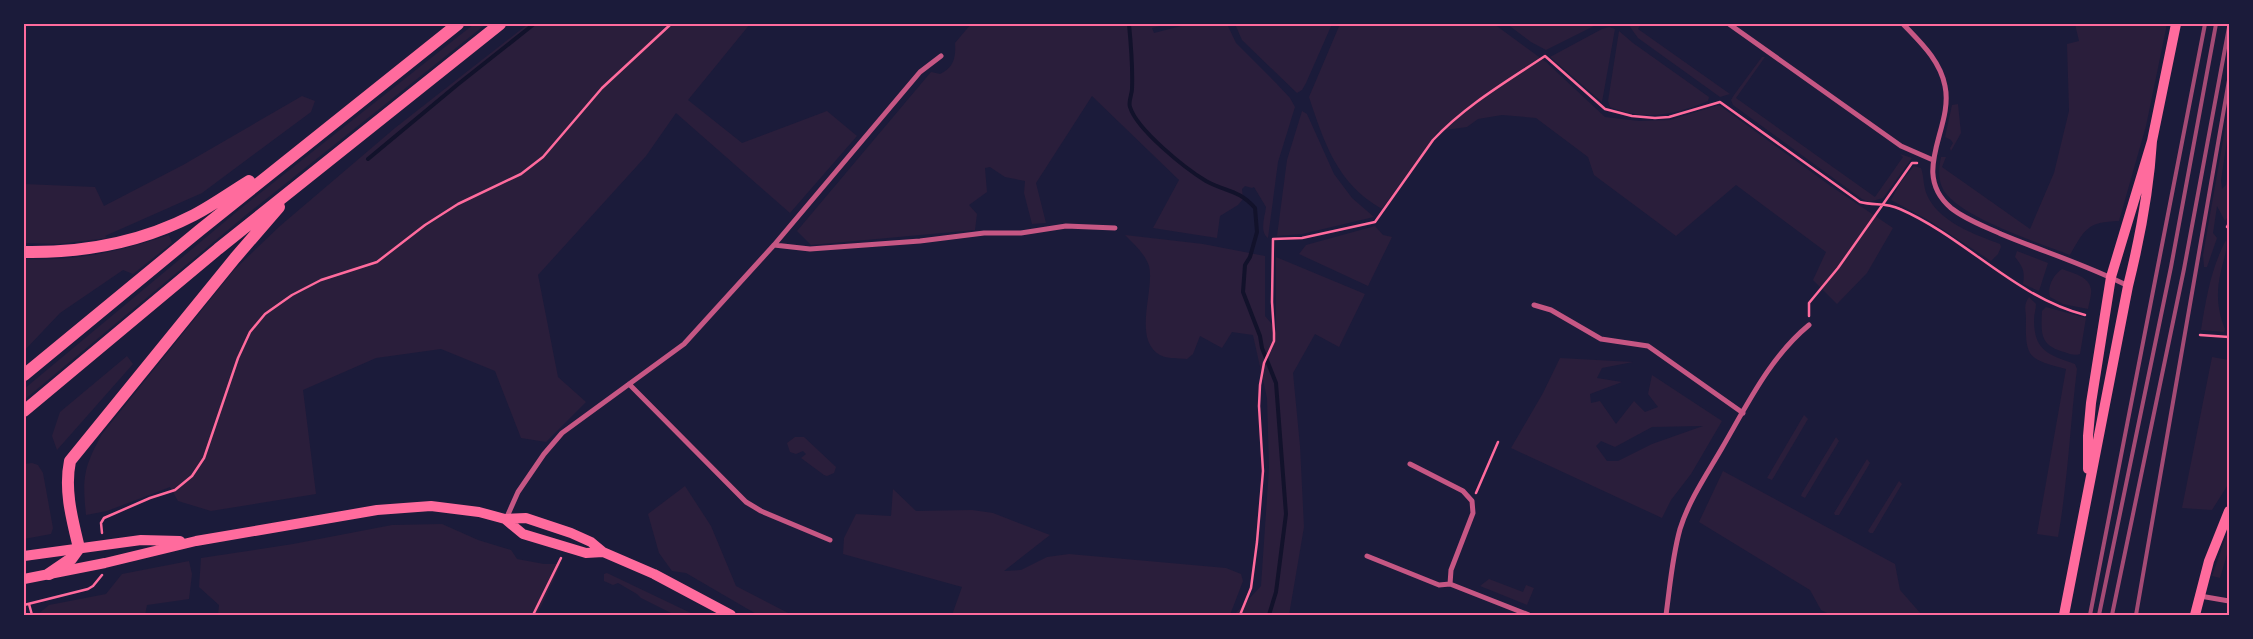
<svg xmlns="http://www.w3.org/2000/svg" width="2253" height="639" font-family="Poppins,sans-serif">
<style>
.green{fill:#2a1e3b;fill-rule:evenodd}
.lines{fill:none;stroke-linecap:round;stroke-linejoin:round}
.stream{stroke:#12122b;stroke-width:4}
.path{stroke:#ff6b9d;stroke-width:2.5}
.minor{stroke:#c65784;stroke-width:5}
.secondary{stroke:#ff6b9d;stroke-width:10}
.trunk{stroke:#ff6b9d;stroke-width:12}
.rail{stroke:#a44b75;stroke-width:4}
.neatline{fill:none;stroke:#ff6b9d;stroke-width:2}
</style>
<rect width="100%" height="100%" fill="#1b1b3a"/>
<path class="green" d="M474,24H486L246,215L24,400V389L240,209Z
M528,24H750L688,100L742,143L827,111L857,136L790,213L676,113L646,156L538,275L558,377L586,402L546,442L521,438L495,371L441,349L376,358L303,390L316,494L211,511L178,501L170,487L107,511L86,515C82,477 84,467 102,434L234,270L280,226L395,128Z
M971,24H1169L1152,28L1154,33L1189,24H1227L1236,43L1276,83L1290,98L1295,107L1278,162L1268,238C1259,231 1265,217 1266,207L1254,187L1252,188L1245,186L1242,189L1243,199L1238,205L1220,216L1217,238L1153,228L1179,180L1092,96L1036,183L1046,223L1032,224L1024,193L1025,181L1005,177L990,167L985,168L987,192L969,205L977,214L975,230L811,245L797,231L931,72L940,74C954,68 956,57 955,43Z
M1235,24H1332L1306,83L1302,90L1297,93L1242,40Z
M1340,24H1494L1546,62L1605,117L1639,121L1670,120L1719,105L1832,187L1893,228L1867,273L1837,304L1813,280L1826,252L1736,185L1676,236L1594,175L1588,157L1536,118L1502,115L1478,119L1467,127L1438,131L1382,209C1337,184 1324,142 1309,97Z
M1507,24H1598L1546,50L1531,42Z
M1628,24H1641L1638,29L1730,94L1720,97L1638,38Z
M2075,24H2167L2146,126L2119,221C2087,222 2085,229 2070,255C2040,243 1954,216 1942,187C1938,178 1939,167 1941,157H1946L1942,167L2030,229L2054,173L2069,111L2067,44L2079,41Z
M1609,27L1615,29L1602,102L1550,57L1602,29Z
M1619,31L1633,43L1709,97L1708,101C1675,115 1645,121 1610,107L1608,101Z
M1762,57H1765L1736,98L1875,197L1903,157L1900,154L1912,158L1883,198L1869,202L1862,199L1733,105L1731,100L1734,95Z
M302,96L315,101L311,112L202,193L105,236L108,238L58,244L24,243V184L95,187L104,206L183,165Z
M1958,104L1961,133L1951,151L1950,148L1953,143L1951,140L1945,137L1952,105Z
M2229,106V128L2221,180L2222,189L2226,185L2229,167V215L2225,221L2217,206L2213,233L2217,238L2207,267H2204L2203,255Z
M1302,111L1307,114L1334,174L1352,198L1374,217L1302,234L1277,236L1287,160Z
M1914,166L1921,168C1924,176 1923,186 1927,195C1939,222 1974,234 2000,244L2001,247L1998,254L1991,261L1930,221L1891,200L1900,183Z
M1375,226L1383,235L1392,237L1368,286L1299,254L1306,245Z
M169,235L172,243L133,274L123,270L60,313L24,351V259C79,261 117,252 169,235Z
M1125,235L1203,244L1265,256V316L1276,329V257L1365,294L1339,347L1315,334L1293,373L1300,446L1304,527L1289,615H1234L1261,586L1269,468L1267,398L1253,335L1232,332L1222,348L1200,336L1193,354L1187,359C1178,358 1167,359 1160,355C1132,339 1155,290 1149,266C1145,254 1134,244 1125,235Z
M2226,240C2228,250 2223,261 2221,271C2216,292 2217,309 2225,329L2224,332L2201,330C2206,299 2211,268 2226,240Z
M2017,251L2048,263L2039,291L2023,284C2025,271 2023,267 2015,257Z
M2062,269C2072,273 2089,276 2091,289C2092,295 2089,303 2088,309L2063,304L2050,297C2047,287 2053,275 2062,269Z
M2029,297L2036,304C2036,309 2034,314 2034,320C2034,351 2049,355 2075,364L2077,369C2070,425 2068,481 2058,537L2037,534L2066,369C2029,359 2025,359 2026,319C2026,309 2023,306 2029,297Z
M2046,307L2086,318L2080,354C2074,356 2070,354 2064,352C2040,345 2041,334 2042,311Z
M127,356L133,364L57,450L52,436L60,412Z
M2212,357L2229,360V483L2212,510L2182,508Z
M1560,358L1633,362L1602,368L1597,378L1622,382L1590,394L1591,403L1600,401L1616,424L1634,401L1645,412L1658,407L1648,394L1652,375L1722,421L1691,474L1671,500L1662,518L1511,448L1543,393ZM1703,426L1652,444L1618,461H1607L1596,446L1601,441L1615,447L1652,427Z
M1804,415L1808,419L1772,480L1767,478Z
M795,437H804L836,467L834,473L827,476L824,475L801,458L806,454L803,451L796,454L790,452L787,443Z
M1836,437L1839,441L1805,498L1801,496L1802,493Z
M1867,459L1870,463L1839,515H1835L1834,513Z
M32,463L38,465L43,473L53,528L51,534L24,539V464Z
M1723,471L1895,564L1900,590L1922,615H1831L1821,610L1810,590L1699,522Z
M1899,481L1902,484L1873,533H1870L1868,531Z
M685,486L711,526L736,586L792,615H758L686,573L672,571L659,553L648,514Z
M893,489L916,511L972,510L993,513L1050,535L1004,571L1021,570L1047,557L1069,554L1226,568L1241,574L1243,581L1230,615H952L962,587L843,554L844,538L856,514L891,516Z
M442,524L478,540L511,550L517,559L544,564H561L537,615H218L219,605L199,587L201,558L293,544L392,525Z
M2229,528V548L2220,578L2212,576Z
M189,561L192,574L189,599L147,605L145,615H37L49,605L106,594L122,574Z
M607,573L695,615H675L641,598L637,594L618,583L613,585L604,581V574Z
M1489,579L1523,592L1526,585L1534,588L1527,605L1480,586Z"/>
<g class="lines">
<path class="stream" d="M1129,24C1131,45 1133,67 1132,89C1132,94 1128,102 1130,107C1137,130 1186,169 1206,181C1226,192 1238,189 1255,208L1257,232L1250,257L1245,265L1243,292L1260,336L1262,348L1276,383L1286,514L1276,592L1269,615
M368,159L457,85L534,24"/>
<path class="path" d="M2227,227L2229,223
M1809,316V303L1838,268L1912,163H1917
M2200,335L2229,337
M1476,493L1498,442
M102,533L101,523L104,518L150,498L175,490L192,476L204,458L238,358L250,332L265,314L292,295L321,280L377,262L425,225L458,204L521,174L543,157L602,88L671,24
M29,604L32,615
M24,605L88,589L93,586L102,575
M533,615L561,558
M1240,615L1251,588L1257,542L1263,471L1259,406L1260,385L1264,363L1274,341V333L1272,302L1273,239L1302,238L1375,222L1433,140C1466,105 1506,82 1545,56L1605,109L1632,116L1655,118L1669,117L1720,102L1860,202C1875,206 1885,202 1900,209C1966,238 2015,297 2085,315"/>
<path class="minor" d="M1729,24L1901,146L1933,160
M1903,24C1920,42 1940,60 1945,86C1954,128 1909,172 1951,208C1966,220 1984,226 2001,234C2044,252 2087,265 2128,286
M774,245L810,249L920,241L984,233H1021L1066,226L1115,228
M1534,305L1551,310L1601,339L1648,346L1743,413
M629,384L746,502L761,511L830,540
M1410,464L1463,491L1472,501L1473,513L1451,570L1450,584L1529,615
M506,519L518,492L544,454L562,433L684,344L774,245L920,72L941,56
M1367,556L1439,585L1450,584
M2200,596L2229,601
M1666,615C1670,586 1672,558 1680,529C1689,500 1707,474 1722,448C1747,405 1770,357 1809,325"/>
<path class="secondary" d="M2088,469V436L2091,403L2111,277L2152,141L2176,24
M505,519L523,534L586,553L603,552
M24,556L141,540L180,541
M24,579L105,563L196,541L377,510L431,506L479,512L505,519L526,518L571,533L591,542L603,552L654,574L731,615
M2064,615L2128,286C2140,238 2149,191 2152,141
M2195,615L2209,561L2229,511"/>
<path class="trunk" d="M24,252C84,253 140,243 194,215C213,205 231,192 249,181
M24,375L200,230L458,24
M24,411L218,249L500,24
M49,574L71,559L79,548C72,519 64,490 70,461L235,258L279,207"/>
<path class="rail" d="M2090,615L2205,24
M2099,615L2171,267L2216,24
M2112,615L2184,269L2229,27
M2136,615L2229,80"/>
</g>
<rect width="2253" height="639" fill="none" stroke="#1b1b3a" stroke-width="50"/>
<rect x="25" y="25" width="2203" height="589" class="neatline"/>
</svg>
